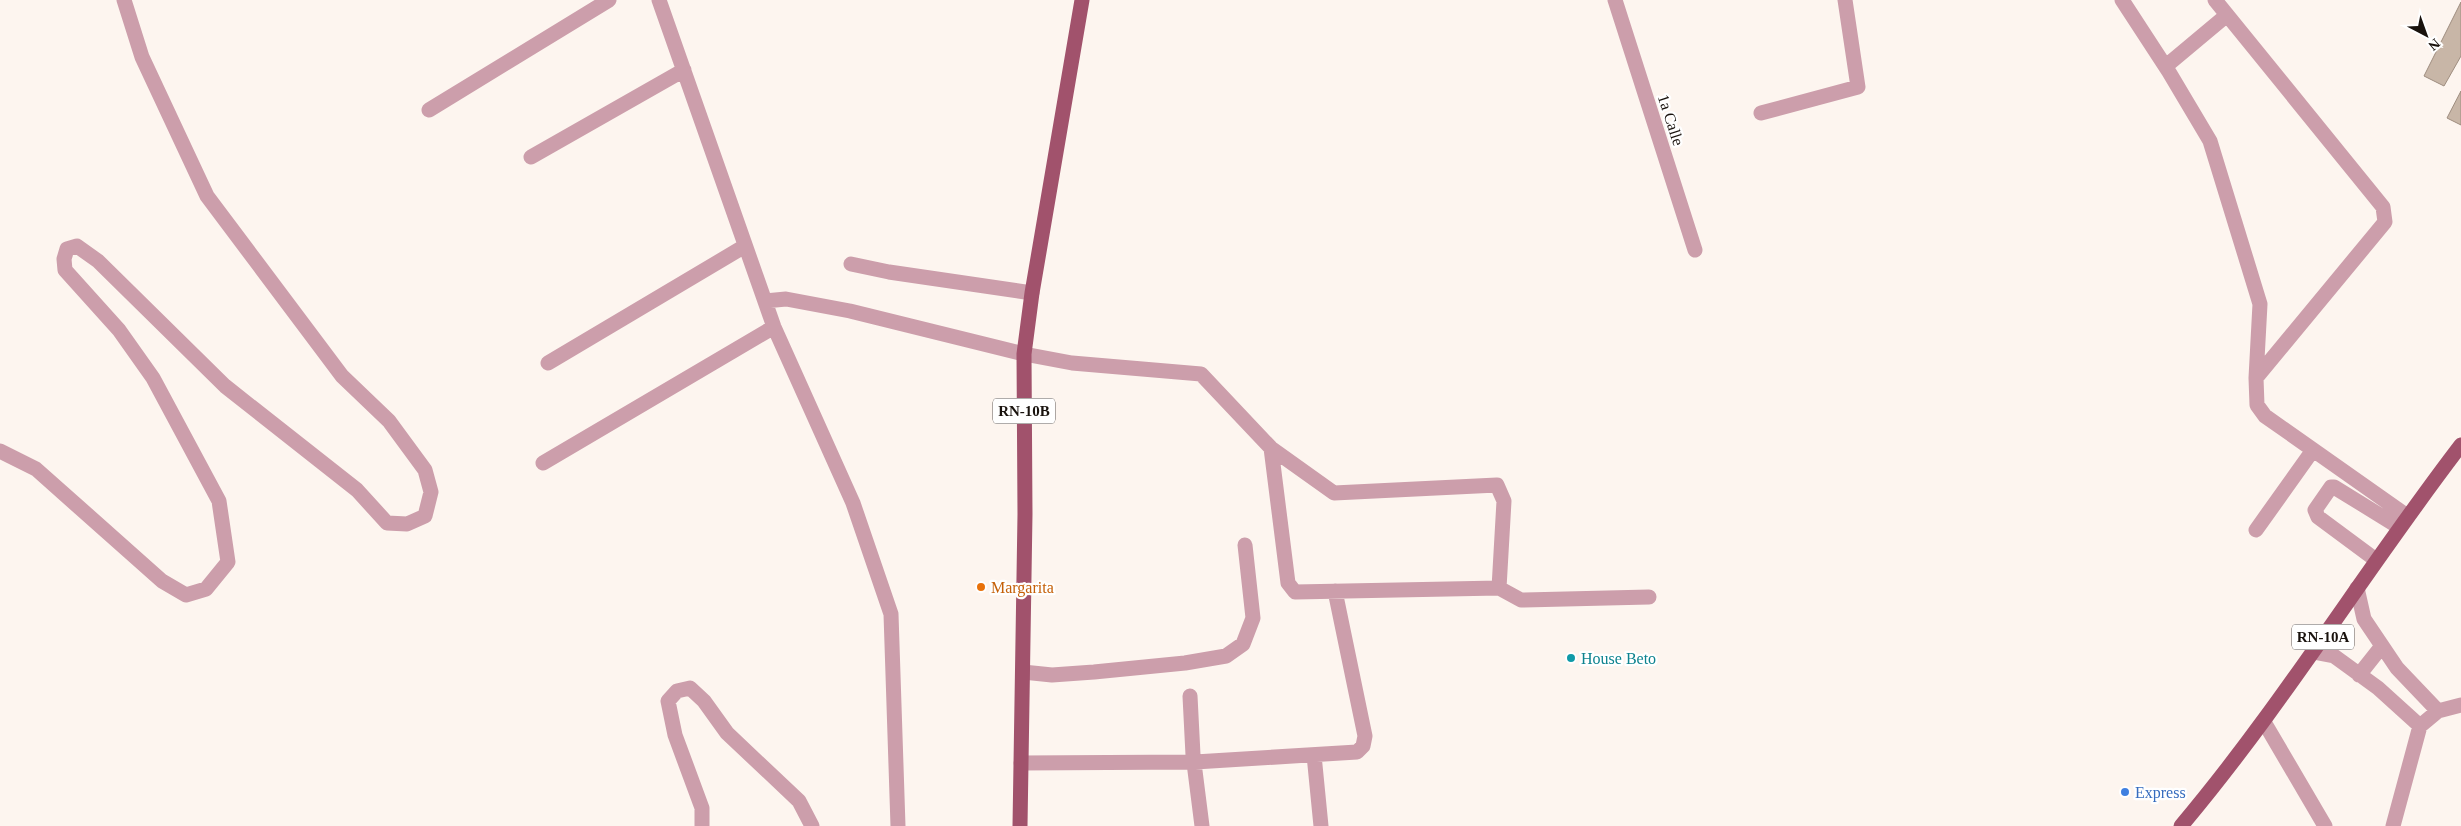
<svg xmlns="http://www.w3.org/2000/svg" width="2461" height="826" font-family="Georgia,serif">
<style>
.building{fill:#c8b6a7;stroke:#9e8d7f}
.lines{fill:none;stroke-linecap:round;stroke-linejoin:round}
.minor{stroke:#cc9eab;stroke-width:15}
.major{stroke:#a1526c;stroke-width:15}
.food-dot{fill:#e8710a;stroke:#fff;stroke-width:2}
.culture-dot{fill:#0f9aa8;stroke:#fff;stroke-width:2}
.shop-dot{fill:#3f7fe0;stroke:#fff;stroke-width:2}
.labels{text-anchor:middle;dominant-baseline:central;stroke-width:4.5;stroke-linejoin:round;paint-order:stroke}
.shield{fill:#fff;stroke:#5e5956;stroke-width:1}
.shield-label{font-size:15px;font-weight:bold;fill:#19120d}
.street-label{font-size:16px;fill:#19120d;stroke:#fff}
.food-label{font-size:16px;fill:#c56008;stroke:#fff;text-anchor:start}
.culture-label{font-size:16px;fill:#0d838f;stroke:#fff;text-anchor:start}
.shop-label{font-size:16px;fill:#366cbe;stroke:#fff;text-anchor:start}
</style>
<rect width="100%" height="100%" fill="#fdf5ef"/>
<path class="building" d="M2461,2V56L2444,86L2424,76Z
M2461,91V125L2447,118Z"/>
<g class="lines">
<path class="minor" d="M659,0L774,327L853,503L891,614L898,826
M1615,0L1695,250
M2122,0L2169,72L2210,141L2260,304L2256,378L2257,405L2265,416L2407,516
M2215,0L2383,207L2385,222L2256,378
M2166,66L2227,15
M429,110L609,0
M1761,113L1858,87L1845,0
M531,157L684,70
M851,264L889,272L1032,293
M765,301L786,299L850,311L1024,354L1072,363L1201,374L1271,448L1334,493L1497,485L1504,501L1499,588
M548,363L745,246
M1271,448L1288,583L1295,592L1499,588L1521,600L1649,597
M0,451L36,469L162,581L186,595L206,589L228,562L219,501L153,378L119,330L65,270L64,259L67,249L77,246L98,261L225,386L357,490L387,523L407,524L425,516L431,492L425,470L389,421L342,376L207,196L142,57L124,0
M543,463L774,327
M2256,530L2313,450
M2376,560L2318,517L2315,510L2331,487H2334L2399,527
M2357,588L2364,619L2397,668L2438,711
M2313,652L2334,656L2378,688L2420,726
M1023,672L1052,675L1094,672L1185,663L1226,656L1243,644L1253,618L1245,545
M2359,675L2382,646
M1190,696L1193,755L1202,826
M2264,722L2325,826
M1314,755L1321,826
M1021,763L1195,762L1357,752L1363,746L1365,736L1335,591
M702,826V808L675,735L668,701L677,691L690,688L704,701L727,733L799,801L812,826
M2393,826L2420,726L2438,711L2461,705"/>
<path class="major" d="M1020,826L1025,514L1024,354L1032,293L1082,0
M2181,826C2283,705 2365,570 2461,445"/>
</g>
<circle class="food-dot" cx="981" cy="587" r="5"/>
<circle class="culture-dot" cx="1571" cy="658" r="5"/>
<circle class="shop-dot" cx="2125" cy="792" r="5"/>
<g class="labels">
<g class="shield">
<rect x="993" y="398.5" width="62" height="25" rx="4"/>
<rect x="2292" y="624.5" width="62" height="25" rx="4"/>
</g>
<g class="shield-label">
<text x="1024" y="411">RN-10B</text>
<text x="2323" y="637">RN-10A</text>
</g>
<g class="street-label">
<text transform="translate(1671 120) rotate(72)">1a Calle</text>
</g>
<g class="food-label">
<text x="991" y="587">Margarita</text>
</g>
<g class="culture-label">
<text x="1581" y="658">House Beto</text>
</g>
<g class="shop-label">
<text x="2135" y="792">Express</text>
</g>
</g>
<g transform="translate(2426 35) rotate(139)" stroke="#ffffff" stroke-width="4" paint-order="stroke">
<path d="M0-4L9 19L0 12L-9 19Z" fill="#19120d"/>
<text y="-8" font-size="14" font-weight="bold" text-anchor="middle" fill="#19120d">N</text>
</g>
</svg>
